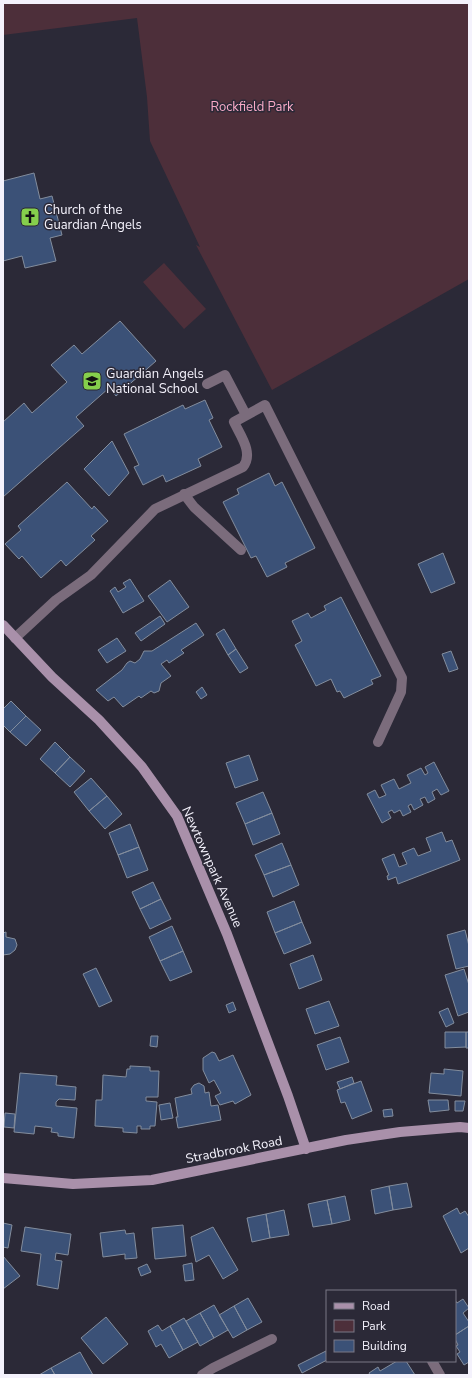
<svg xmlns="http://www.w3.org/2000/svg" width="472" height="1378" font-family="'Nunito Sans',sans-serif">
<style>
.green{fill:#4d2f3a}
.building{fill:#3b5177;stroke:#838d9d}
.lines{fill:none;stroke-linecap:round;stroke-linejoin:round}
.street{stroke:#7b6c7c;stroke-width:10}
.secondary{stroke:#a990aa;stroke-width:10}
.labels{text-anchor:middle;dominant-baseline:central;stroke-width:3;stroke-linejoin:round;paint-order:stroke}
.park-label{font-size:13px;fill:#f8aac7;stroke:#2b2937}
.poi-label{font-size:13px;fill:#f4f2fc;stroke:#2b2937;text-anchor:start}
.street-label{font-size:13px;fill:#f4f2fc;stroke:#2b2937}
</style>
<rect width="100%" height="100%" fill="#2b2937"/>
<path class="green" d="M3,3H469V279L272,390L196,245L200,247L150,141L147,97L137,18L3,35Z
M164,263L206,309L184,329L143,282Z"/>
<path class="building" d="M34,173L40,199L52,196L62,235L50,238L56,261L25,268L22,256L3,261V181Z
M120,321L156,361L116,396L109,388L76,417L84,426L3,497V422L24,403L32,413L67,382L51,365L74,345L82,354Z
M205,400L213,418L209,420L222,447L198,459L201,466L166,482L163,475L143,485L134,467L139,465L124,434L183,405L185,409Z
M112,441L129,473L109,496L84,469Z
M269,473L275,486L282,482L315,548L285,563L287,567L267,577L256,556L251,558L223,502L239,494L237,489Z
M67,482L92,509L94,506L108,521L91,536L95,540L66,566L61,560L41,578L22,556L19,559L5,544L21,530L18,526Z
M443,553L455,583L431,593L418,564Z
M130,579L144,601L123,613L110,591L115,587L118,592L126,587L123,583Z
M170,580L189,607L167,622L148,596Z
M341,597L381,676L371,680L373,684L344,698L340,691L337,692L331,679L316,686L295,645L302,641L292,621L308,613L311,618L326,610L324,606Z
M160,616L165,624L141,641L135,633Z
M196,623L204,635L181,650L184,653L169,663L167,660L161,664L171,676L161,683L159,691L154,693L151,691L141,698L139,696L123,707L114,697L108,701L96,690L122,670L127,663L130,661L135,663L140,659L144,651H152Z
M224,629L236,649L228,655L216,634Z
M117,638L126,651L107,663L98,650Z
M236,649L248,668L240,673L228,655Z
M451,651L458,669L449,672L442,654Z
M202,687L207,695L201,699L196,692Z
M11,701L26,716L10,732L3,725V709Z
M26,716L41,730L26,746L10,732Z
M55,742L70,757L55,773L40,759Z
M249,755L258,780L235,788L226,763Z
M70,757L85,771L70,787L55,773Z
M434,762L449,791L441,795L437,789L432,792L435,799L428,803L425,797L420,799L423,805L414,810L411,804L408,806L411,812L403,816L400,810L394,813L392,810L388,812L391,818L382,823L367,794L375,790L379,798L386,795L381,785L394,779L399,789L411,783L407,775L421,768L425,775L428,773L425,767Z
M91,778L107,796L89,811L74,792Z
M263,792L272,813L245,824L236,803Z
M107,796L122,814L105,829L89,811Z
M272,813L280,834L253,845L245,824Z
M130,824L139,847L118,855L109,833Z
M442,832L446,842L452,840L460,860L398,884L396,877L388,880L387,876L389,875L382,859L394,854L399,867L407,864L402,853L414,848L418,856L431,851L426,838Z
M282,843L291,865L264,875L255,855Z
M139,847L148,870L127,878L118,855Z
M291,865L299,885L273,897L264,875Z
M153,882L161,899L140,909L132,892Z
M161,899L171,919L150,929L140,909Z
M294,901L302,922L275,933L267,912Z
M302,922L311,943L284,954L275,933Z
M172,926L183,951L160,961L149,937Z
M465,930L469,946V966L456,969L447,935Z
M6,932V937L15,939L17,945L15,950L10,954L3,955V933Z
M183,951L192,972L170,981L160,961Z
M313,955L322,980L299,989L290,964Z
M96,968L112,1001L99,1007L83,974Z
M464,969L469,985V1012L458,1016L445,975Z
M329,1001L339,1026L315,1034L306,1009Z
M233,1002L236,1010L229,1013L226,1005Z
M448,1008L454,1023L446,1027L439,1012Z
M445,1032H466V1047L445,1048Z
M466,1032H469V1048H466Z
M151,1036H158L157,1047L150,1046Z
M340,1037L349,1062L326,1070L317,1045Z
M212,1052L215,1053L219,1061L233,1055L251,1095L235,1104L233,1101L220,1105L215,1096L221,1093L214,1080L209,1083L203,1070V1058Z
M130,1066L150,1067V1071H159L158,1097H146V1101L157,1102L155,1126H150V1129H141V1126H137V1133L123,1132V1128L95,1126L96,1100H102L103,1075L126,1077L127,1069H130Z
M444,1069L463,1071L461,1096L429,1093L431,1073L444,1074Z
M20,1073L57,1076L56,1085L76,1087L75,1100L59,1099L56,1102V1106L77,1108L74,1138L58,1136V1133L51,1132L52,1128L35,1126L34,1134L14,1132Z
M352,1077L354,1083L340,1089L337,1082Z
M361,1081L372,1111L352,1119L345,1102L341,1103L337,1090Z
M199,1083L204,1086L205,1093L209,1092L211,1106L218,1105L221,1120L178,1128L176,1117H178L175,1098L192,1094L191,1089L194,1085Z
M428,1100H448L449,1110L430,1112Z
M455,1101H465L463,1111H455Z
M170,1103L173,1118L161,1120L159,1105Z
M392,1109L393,1116L384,1117L383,1110Z
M5,1113L15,1114L14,1128L4,1127Z
M407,1183L412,1207L393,1210L389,1186Z
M389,1186L393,1210L375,1214L371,1190Z
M345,1196L350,1220L332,1224L327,1200Z
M327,1200L332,1224L313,1227L308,1204Z
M457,1208L460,1214L465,1211L469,1217V1248L461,1253L443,1216Z
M284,1210L289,1235L270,1238L266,1214Z
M266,1214L270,1238L252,1242L247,1218Z
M3,1223L12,1225L8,1248L3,1247Z
M183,1225L186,1256L155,1259L152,1228Z
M25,1227L71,1234L68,1255L56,1253L55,1260L62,1261L58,1289L37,1285L41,1254L21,1251Z
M213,1227L238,1270L223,1279L209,1255L196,1262L191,1237Z
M125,1230L126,1234L134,1233L137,1258L125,1259V1254L103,1257L100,1233Z
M3,1256L20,1276L3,1289Z
M192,1263L194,1280L185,1281L183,1265Z
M147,1264L151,1272L141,1276L138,1268Z
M248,1298L262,1322L247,1330L234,1306Z
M463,1299L469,1308L463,1313L469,1322V1326L455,1335V1300L457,1303Z
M214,1305L228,1330L214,1338L200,1313Z
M234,1306L247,1330L233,1338L219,1315Z
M200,1313L214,1338L200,1346L186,1321Z
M106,1317L128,1344L103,1364L81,1338Z
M184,1318L198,1342L183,1350L170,1326Z
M158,1325L162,1331L170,1326L183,1350L169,1358L161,1344L156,1347L148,1331Z
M469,1326V1362L464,1365L457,1354L460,1352L456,1346L458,1345L455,1339V1335Z
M326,1351L327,1360L302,1373L298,1365Z
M80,1352L93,1375H55L51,1368Z
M397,1361H406L415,1375H370L369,1373L378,1367L380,1371Z
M51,1368L55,1375H39Z"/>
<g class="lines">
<path class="street" d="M207,384L225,375L246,415
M184,494L194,507L241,550
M15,638L56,600L91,575L155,509L243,467C254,453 240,435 234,422L265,405L402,678L401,692L378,742
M432,1361L440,1375
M202,1375L213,1368L272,1339"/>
<path class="secondary" d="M3,625L52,677L99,720L142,767L177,816L227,934L288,1096L306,1149
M3,1178L73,1184L152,1180L346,1140L400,1132L460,1127L469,1128"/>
</g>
<defs>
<g id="church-square" transform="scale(1)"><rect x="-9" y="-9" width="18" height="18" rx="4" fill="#85cf4c" stroke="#2b2937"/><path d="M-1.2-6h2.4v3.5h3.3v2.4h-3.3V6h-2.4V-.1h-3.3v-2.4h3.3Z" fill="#111"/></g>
<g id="school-square" transform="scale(1)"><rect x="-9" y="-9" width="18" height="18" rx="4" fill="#85cf4c" stroke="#2b2937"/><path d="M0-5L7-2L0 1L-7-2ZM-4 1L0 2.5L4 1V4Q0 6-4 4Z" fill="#111"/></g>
</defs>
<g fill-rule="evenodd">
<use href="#church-square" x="30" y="217"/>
<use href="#school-square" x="92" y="381"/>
</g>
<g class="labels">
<g class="park-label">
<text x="252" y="107">Rockfield Park</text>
</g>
<g class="poi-label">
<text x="44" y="210">Church of the<tspan x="44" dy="15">Guardian Angels</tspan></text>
<text x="106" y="374">Guardian Angels<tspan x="106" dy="15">National School</tspan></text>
</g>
<g class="street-label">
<text transform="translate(212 867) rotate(66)">Newtownpark Avenue</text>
<text transform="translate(234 1150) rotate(-11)">Stradbrook Road</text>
</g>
</g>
<rect width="472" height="1378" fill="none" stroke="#f4f2fc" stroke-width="8"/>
<rect x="326" y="1290" width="130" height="72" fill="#2b2937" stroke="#7b7986"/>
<rect x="334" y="1303" width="20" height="6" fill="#a990aa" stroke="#7b7986"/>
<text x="362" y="1310" font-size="12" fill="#f4f2fc">Road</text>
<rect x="334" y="1320" width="20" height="12" fill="#4d2f3a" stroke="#7b7986"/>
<text x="362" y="1330" font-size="12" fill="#f4f2fc">Park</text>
<rect x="334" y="1340" width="20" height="12" fill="#3b5177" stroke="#7b7986"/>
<text x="362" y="1350" font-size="12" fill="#f4f2fc">Building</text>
</svg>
